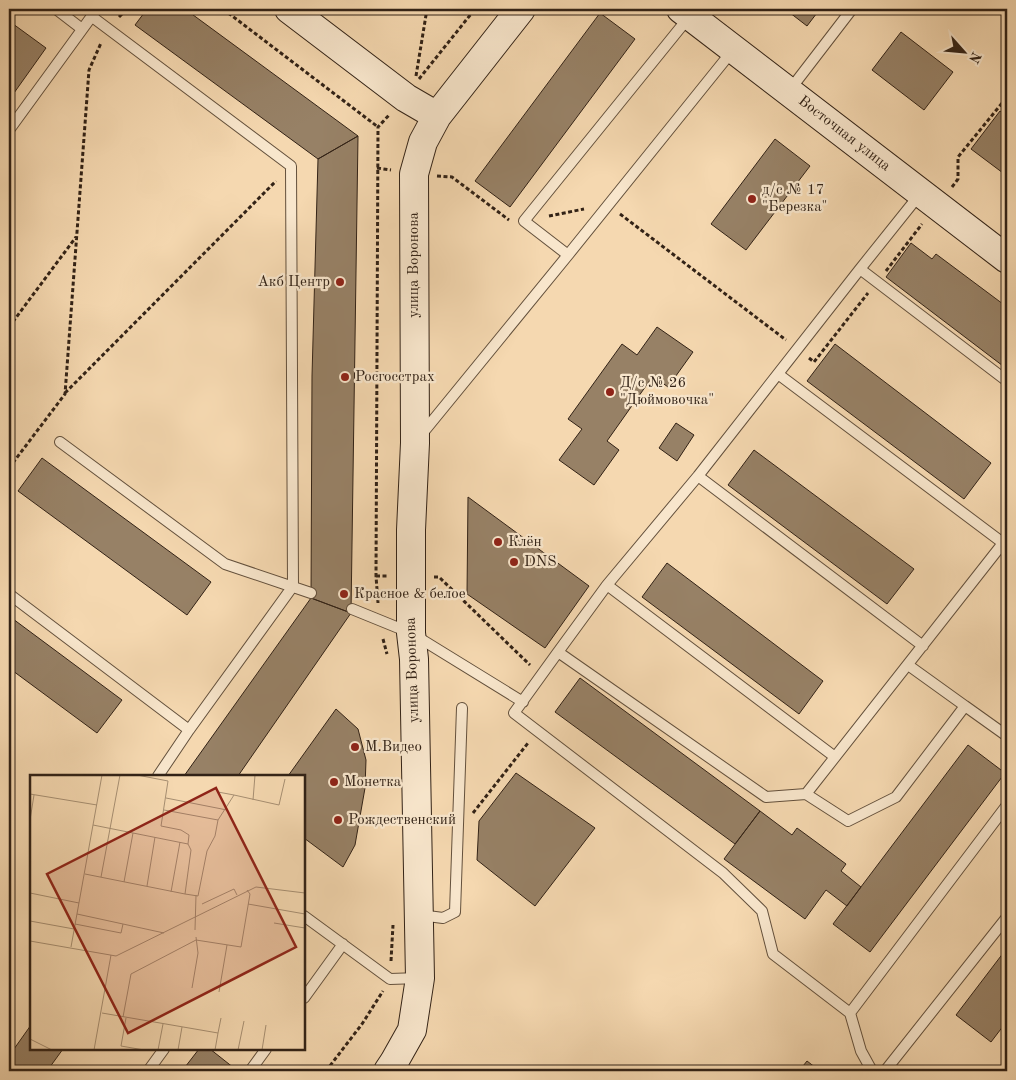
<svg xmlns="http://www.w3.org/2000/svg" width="1016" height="1080" font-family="'Old Standard TT',serif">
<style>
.building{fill:#978166;stroke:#322216}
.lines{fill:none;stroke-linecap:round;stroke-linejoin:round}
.lane-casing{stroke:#63503c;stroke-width:12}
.secondary-casing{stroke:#322216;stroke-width:30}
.path{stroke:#322216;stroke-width:3;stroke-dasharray:4 2.5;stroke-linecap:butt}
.lane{stroke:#f8e6cc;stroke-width:10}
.secondary{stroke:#f8e6cc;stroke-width:28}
.poi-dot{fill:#8f2418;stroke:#f8e6cc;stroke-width:2}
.labels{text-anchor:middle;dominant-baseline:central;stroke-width:4.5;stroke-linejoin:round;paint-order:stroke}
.street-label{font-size:15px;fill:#322216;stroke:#f8e6cc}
.poi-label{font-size:15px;fill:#322216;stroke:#f8e6cc;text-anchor:start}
.inset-road{fill:none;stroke:#a78f72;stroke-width:1}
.view{fill:#8f2418;fill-opacity:0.15;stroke:#8f2418;stroke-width:2.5}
.inset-edge{fill:none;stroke:#322216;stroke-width:2.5}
</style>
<rect width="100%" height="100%" fill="#f5d8b0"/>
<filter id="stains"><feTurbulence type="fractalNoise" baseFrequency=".004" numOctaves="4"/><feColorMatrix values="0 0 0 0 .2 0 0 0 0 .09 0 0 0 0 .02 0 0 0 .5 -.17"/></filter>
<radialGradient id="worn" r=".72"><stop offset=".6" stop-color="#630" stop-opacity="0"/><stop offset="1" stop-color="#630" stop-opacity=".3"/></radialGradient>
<path class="building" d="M147,9H185L358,136L318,159L135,25Z
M785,9H820L807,26Z
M600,13L635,39L510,207L475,181Z
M9,21L46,48L9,100Z
M901,32L953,72L924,110L872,70Z
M1000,111L1007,116V176L971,149Z
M358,136L351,613L311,598L312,376L318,159Z
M775,139L810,166L746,250L711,224Z
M911,243L932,259L936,254L1007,307V369L886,277Z
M657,327L693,352L668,387L653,376L607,441L619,450L594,485L559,460L582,429L568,419L622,344L637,355Z
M835,344L991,463L964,499L807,381Z
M676,423L694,435L677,461L659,448Z
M754,450L914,569L887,604L728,485Z
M42,458L211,582L187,615L18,491Z
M468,497L589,586L545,648L467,594Z
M667,563L823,681L799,714L642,597Z
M311,598L351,613L238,776H184Z
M9,616L122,700L97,733L9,668Z
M580,678L760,811L735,844L555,712Z
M336,709L358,729L366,760L365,788L355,845L343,867L304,838V776H288Z
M968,745L1005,773L870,952L833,924Z
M516,773L595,828L535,906L477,860L479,821Z
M760,811L792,835L797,828L846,864L841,871L861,887L847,906L826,890L805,919L724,859Z
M1007,948V1021L991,1042L956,1015Z
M31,1025V1049H63L47,1071H9V1056Z
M199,1049H210L234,1068L232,1071H182Z
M807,1061L820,1071H799Z"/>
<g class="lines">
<g class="lane-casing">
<path id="lane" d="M56,9L82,29
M91,16L291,166L293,586L189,730L158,776
M789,91L852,9
M9,130L97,9
M568,255L733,50
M860,269L1007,381
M778,374L1003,543
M421,435L568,255L524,221L689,17
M60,442L225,564L311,593
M698,476L923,646
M607,585L835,757
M9,594L189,730
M352,609L411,633L523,702
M558,652L607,585L698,476L860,269L920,194
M908,665L965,706
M806,794L848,821L896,797L965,706L1007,736
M420,915L443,918L455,912L462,708
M304,916L390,979L419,978
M304,998L343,944
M850,1013L773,954L762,911L723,873L514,713L558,652L766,797L806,794L1007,538
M148,1071L164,1049
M250,1071L266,1049
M872,1071L861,1051L850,1013L1007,805
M885,1071L1007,917"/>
</g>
<g class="secondary-casing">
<path id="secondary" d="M289,9L406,98L437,116
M681,9L1007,259
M388,1071L394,1062L412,1030L420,978L414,659L411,633V530L415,443L414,174L423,142L437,116L521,9"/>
</g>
<path class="path" d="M223,9L378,127
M119,17L127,9
M416,76L427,9
M419,79L475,9
M377,168L391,170
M437,176L452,177L509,220
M952,187L958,179V157L1007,97
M620,214L786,340
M549,216L584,209
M886,271L922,224
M9,327L76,237
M809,358L814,362L868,293
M65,393L276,181
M9,468L65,394L89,70L101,43
M376,576H388
M434,577H439L530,665
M378,603L376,576L378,127L390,114
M383,639L387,654
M473,813L528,743
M391,961L393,925
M326,1071L362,1024L383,991"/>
<use href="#lane" class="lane"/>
<use href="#secondary" class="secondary"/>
</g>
<g class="poi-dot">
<circle cx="752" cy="199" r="5"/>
<circle cx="340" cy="282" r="5"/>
<circle cx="345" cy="377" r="5"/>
<circle cx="610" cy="392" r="5"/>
<circle cx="498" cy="542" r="5"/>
<circle cx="514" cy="562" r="5"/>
<circle cx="344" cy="594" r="5"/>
<circle cx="355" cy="747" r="5"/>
<circle cx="334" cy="782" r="5"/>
<circle cx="338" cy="820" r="5"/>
</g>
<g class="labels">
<g class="street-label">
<text transform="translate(844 134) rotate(38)">Восточная улица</text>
<text transform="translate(414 265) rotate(-90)">улица Воронова</text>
<text transform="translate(413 670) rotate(-92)">улица Воронова</text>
</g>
<g class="poi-label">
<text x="762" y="190">д/с № 17<tspan x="762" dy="17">"Березка"</tspan></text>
<text x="330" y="282" text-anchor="end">Акб Центр</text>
<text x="355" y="377">Росгосстрах</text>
<text x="620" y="383">Д/с № 26<tspan x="620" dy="17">"Дюймовочка"</tspan></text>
<text x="508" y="542">Клён</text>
<text x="524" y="562">DNS</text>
<text x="354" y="594">Красное &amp; белое</text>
<text x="365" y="747">М.Видео</text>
<text x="344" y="782">Монетка</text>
<text x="348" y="820">Рождественский</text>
</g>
</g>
<g transform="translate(30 775)">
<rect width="275" height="275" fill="#f5d8b0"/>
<path class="inset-road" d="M107,0L138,6L131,51L151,55L159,60L158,69M188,17L204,20M0,19L67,30M136,23L197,35M223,25L225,0M134,35L188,45L204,20L249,30L255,4M0,45L4,20M63,50L158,69L161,75L155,119L168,121L177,76L185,61L188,45M55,99L155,119M71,102L90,0M94,107L103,58M117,111L125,62M141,117L150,67M0,118L49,128M172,129L204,114L207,120M218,129L275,139M47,139L93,149M0,146L44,154M244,148L275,153M45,149L91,158L93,149L134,158M165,155L166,120M0,166L86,181L226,112L275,118M41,172L72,0M162,213L168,178L166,162M189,217L197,170M72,238L188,258L191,243M93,242L101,199L166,165L211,172L220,119L217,115M96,243L91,271L114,275M0,264L22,275M64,275L81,180M128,275L133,249M148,275L152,252M185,275L188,258M208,275L214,246M232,275L236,250"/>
<path class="view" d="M186,13L266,172L98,258L17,99Z"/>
<rect width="275" height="275" class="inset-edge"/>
</g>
<rect width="1016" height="1080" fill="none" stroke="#f5d8b0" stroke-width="30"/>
<rect x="10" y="10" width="996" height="1060" fill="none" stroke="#322216" stroke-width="2.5"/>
<rect x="15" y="15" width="986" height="1050" fill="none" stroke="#322216"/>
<g transform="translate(964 52) rotate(117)" stroke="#f8e6cc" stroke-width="4" paint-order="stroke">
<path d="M0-4L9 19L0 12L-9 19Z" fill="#322216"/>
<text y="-8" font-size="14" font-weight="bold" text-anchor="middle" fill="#322216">N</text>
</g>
<rect width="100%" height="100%" filter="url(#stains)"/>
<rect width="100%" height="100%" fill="url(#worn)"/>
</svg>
